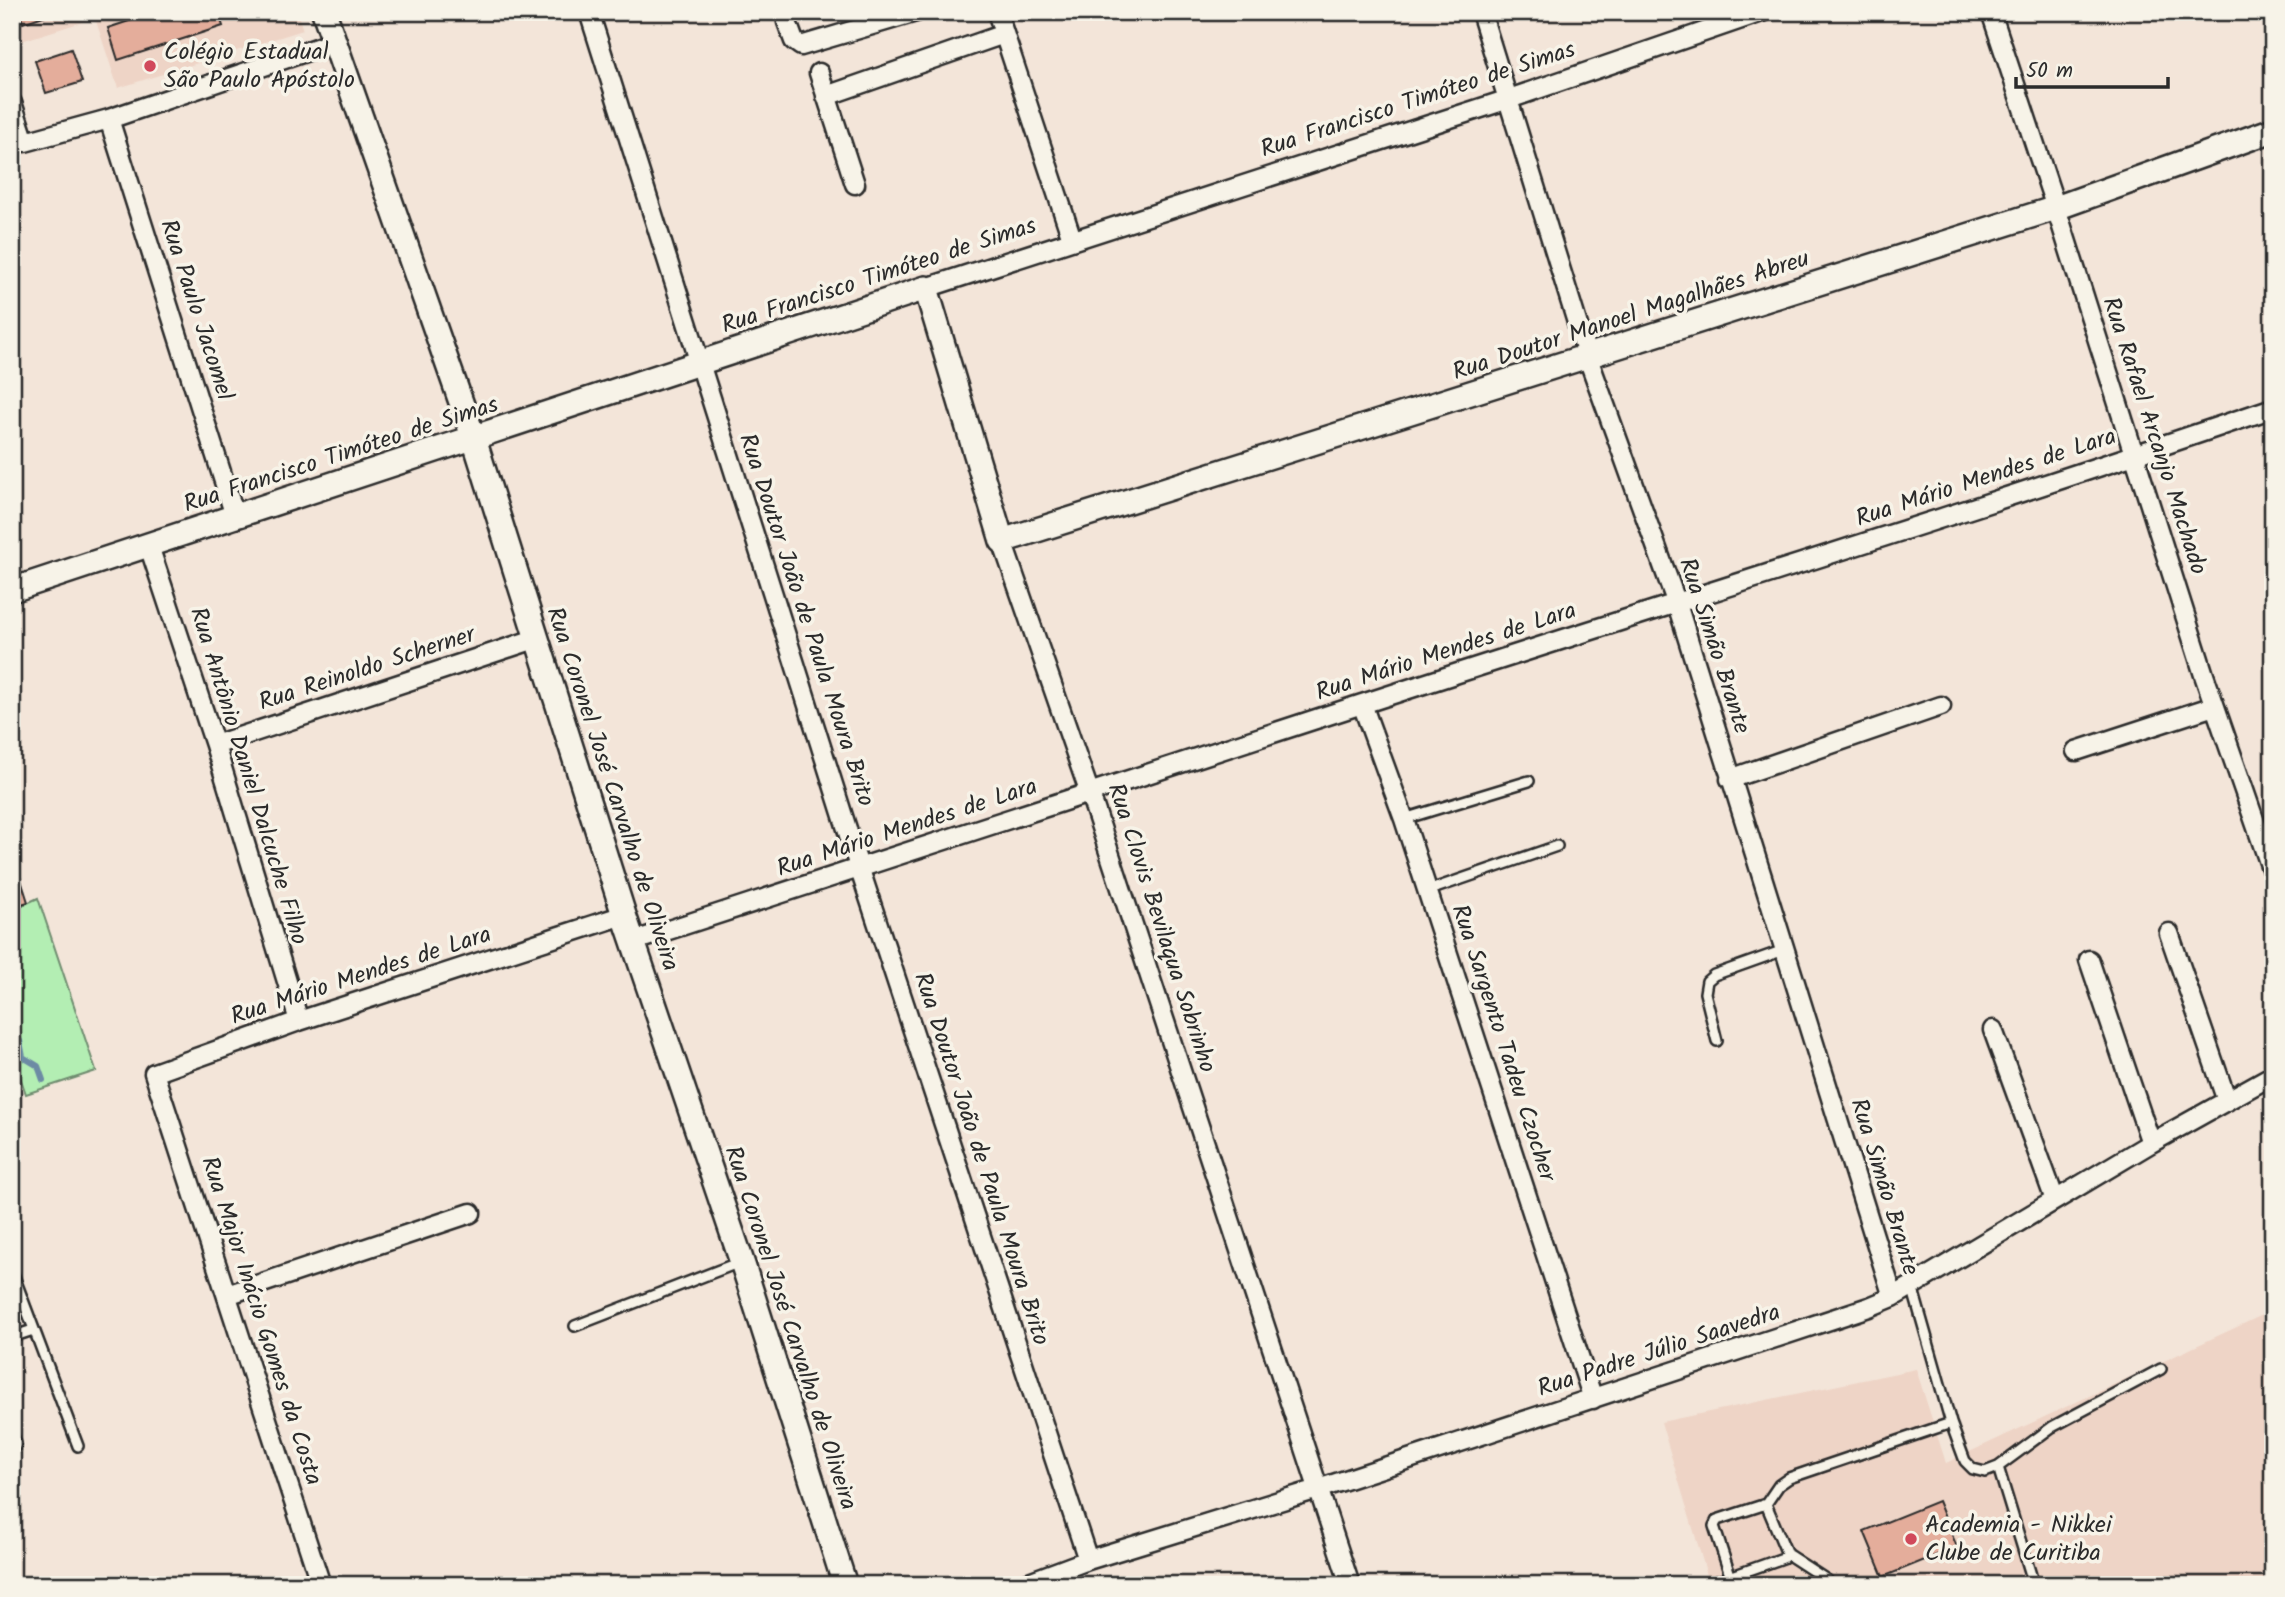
<svg xmlns="http://www.w3.org/2000/svg" width="2285" height="1597" font-family="Kalam,sans-serif">
<style>
.built{fill:#eed4c6}
.green{fill:#b3eeb3;stroke:#6f8c6f;stroke-width:2}
.lines{fill:none;stroke-linecap:round;stroke-linejoin:round}
.stream{stroke:#6d8ba4;stroke-width:6}
.building{fill:#e4ad9b;stroke:#2b2b2b;stroke-width:2}
.service-casing{stroke:#2b2b2b;stroke-width:14}
.minor-casing{stroke:#2b2b2b;stroke-width:23}
.tertiary-casing{stroke:#2b2b2b;stroke-width:28}
.path{stroke:#2b2b2b;stroke-width:3.5;stroke-dasharray:5 5;stroke-linecap:butt}
.service{stroke:#f7f3e8;stroke-width:9}
.minor{stroke:#f7f3e8;stroke-width:18}
.tertiary{stroke:#f7f3e8;stroke-width:23}
.poi-dot{fill:#d1495b;stroke:#f7f3e8;stroke-width:2.5}
.labels{text-anchor:middle;dominant-baseline:central;stroke-width:7;stroke-linejoin:round;paint-order:stroke}
.poi-label{font-size:24px;fill:#2b2b2b;stroke:#f7f3e8;text-anchor:start}
.street-label{font-size:24px;fill:#2b2b2b;stroke:#f7f3e8}
</style>
<rect width="100%" height="100%" fill="#f3e5d9"/>
<filter id="ink" filterUnits="userSpaceOnUse"><feTurbulence type="fractalNoise" baseFrequency=".0143" numOctaves="2"/><feDisplacementMap in="SourceGraphic" scale="14" xChannelSelector="R" yChannelSelector="G"/><feConvolveMatrix kernelMatrix="1 2 1 2 8 2 1 2 1" color-interpolation-filters="sRGB"/></filter>
<g filter="url(#ink)">
<path class="built" d="M12,12H297L303,30L118,88L95,18L15,43L12,36Z
M2271,1311L2273,1585H1710L1661,1422L1916,1369L1946,1463Z"/>
<path class="green" d="M38,898L96,1071L26,1094L12,1054V910Z"/>
<g class="lines">
<path class="stream" d="M20,1041L23,1057L38,1066L43,1080"/>
</g>
<path class="building" d="M19,12H55L23,23Z
M156,12H218L223,26L118,60L108,28Z
M71,49L82,82L46,93L35,61Z
M15,861L28,902L12,907V862Z
M1938,1501L1957,1547L1883,1577L1864,1531Z"/>
<g class="lines">
<g class="service-casing">
<path id="service" d="M1404,819L1529,781
M1427,891L1557,846
M1717,1041L1705,993L1707,981L1714,975L1784,950
M12,1271L78,1446
M575,1326L740,1262
M12,1337L33,1330
M1951,1423L1965,1461L1973,1469L1985,1472L1998,1467L2052,1427L2161,1369
M12,1433L16,1444L12,1454
M1998,1467L2034,1585
M1787,1554L1827,1580L1831,1585
M1731,1578L1714,1526L1717,1520L1766,1504L1779,1485L1789,1478L1951,1423L1912,1286
M1707,1585L1783,1558L1787,1554L1766,1504"/>
</g>
<g class="minor-casing">
<path id="minor" d="M589,12L860,870L1088,1560
M997,12L1072,239
M1481,12L1588,358L1677,604L1893,1297
M1991,12L2056,208L2204,675L2273,874
M787,22L794,41L801,46L916,12
M819,73L855,184
M826,96L1004,34
M12,103L25,142L109,119L334,42
M109,119L235,516
M926,288L1509,99L1762,12
M1002,541L1090,794L1350,1585
M149,546L215,745L299,1021
M1362,704L1404,819L1593,1399
M215,745L535,639
M2076,751L2214,706
M1730,779L1941,706
M2169,933L2227,1101
M634,941C876,864 1117,784 1359,705C1663,606 1970,512 2273,408
M2089,960L2151,1143
M1993,1030L2055,1200
M227,1295L471,1213
M321,1585L154,1073L299,1021L624,915
M1021,1585L1088,1560L1318,1489L1869,1307L1893,1297L2151,1143L2273,1075"/>
</g>
<g class="tertiary-casing">
<path id="tertiary" d="M324,12L474,439L624,915L744,1268L845,1585
M12,590L926,288L1002,541L2056,208L2273,130"/>
</g>
<path class="path" d="M2264,12L2273,37"/>
<use href="#service" class="service"/>
<use href="#minor" class="minor"/>
<use href="#tertiary" class="tertiary"/>
</g>
</g>
<g class="poi-dot">
<circle cx="150" cy="66" r="7"/>
<circle cx="1911" cy="1539" r="7"/>
</g>
<g class="labels">
<g class="poi-label">
<text x="164" y="52">Colégio Estadual<tspan x="164" dy="28">São Paulo Apóstolo</tspan></text>
<text x="1925" y="1525">Academia - Nikkei<tspan x="1925" dy="28">Clube de Curitiba</tspan></text>
</g>
<g class="street-label">
<text transform="translate(1418 100) rotate(-18)">Rua Francisco Timóteo de Simas</text>
<text transform="translate(879 276) rotate(-18)">Rua Francisco Timóteo de Simas</text>
<text transform="translate(196 310) rotate(72)">Rua Paulo Jacomel</text>
<text transform="translate(1631 316) rotate(-18)">Rua Doutor Manoel Magalhães Abreu</text>
<text transform="translate(2154 436) rotate(72)">Rua Rafael Arcanjo Machado</text>
<text transform="translate(341 455) rotate(-18)">Rua Francisco Timóteo de Simas</text>
<text transform="translate(1986 478) rotate(-18)">Rua Mário Mendes de Lara</text>
<text transform="translate(806 620) rotate(72)">Rua Doutor João de Paula Moura Brito</text>
<text transform="translate(1714 646) rotate(72)">Rua Simão Brante</text>
<text transform="translate(1446 652) rotate(-18)">Rua Mário Mendes de Lara</text>
<text transform="translate(367 669) rotate(-18)">Rua Reinoldo Scherner</text>
<text transform="translate(248 776) rotate(73)">Rua Antônio Daniel Dalcuche Filho</text>
<text transform="translate(612 789) rotate(72)">Rua Coronel José Carvalho de Oliveira</text>
<text transform="translate(907 828) rotate(-18)">Rua Mário Mendes de Lara</text>
<text transform="translate(1161 928) rotate(72)">Rua Clovis Bevilaqua Sobrinho</text>
<text transform="translate(361 976) rotate(-18)">Rua Mário Mendes de Lara</text>
<text transform="translate(1503 1043) rotate(72)">Rua Sargento Tadeu Czocher</text>
<text transform="translate(981 1159) rotate(72)">Rua Doutor João de Paula Moura Brito</text>
<text transform="translate(1884 1187) rotate(73)">Rua Simão Brante</text>
<text transform="translate(261 1321) rotate(72)">Rua Major Inácio Gomes da Costa</text>
<text transform="translate(790 1328) rotate(72)">Rua Coronel José Carvalho de Oliveira</text>
<text transform="translate(1659 1351) rotate(-18)">Rua Padre Júlio Saavedra</text>
</g>
</g>
<rect width="2285" height="1597" fill="none" stroke="#f7f3e8" stroke-width="42"/>
<rect x="21" y="21" width="2243" height="1555" fill="none" stroke="#2b2b2b" stroke-width="2.5" filter="url(#ink)"/>
<path d="M2016 77v10h152v-10" fill="none" stroke="#2b2b2b" stroke-width="3.5"/>
<text x="2026" y="77" font-size="21" fill="#2b2b2b" stroke="#f7f3e8" stroke-width="5" paint-order="stroke">50 m</text>
</svg>
